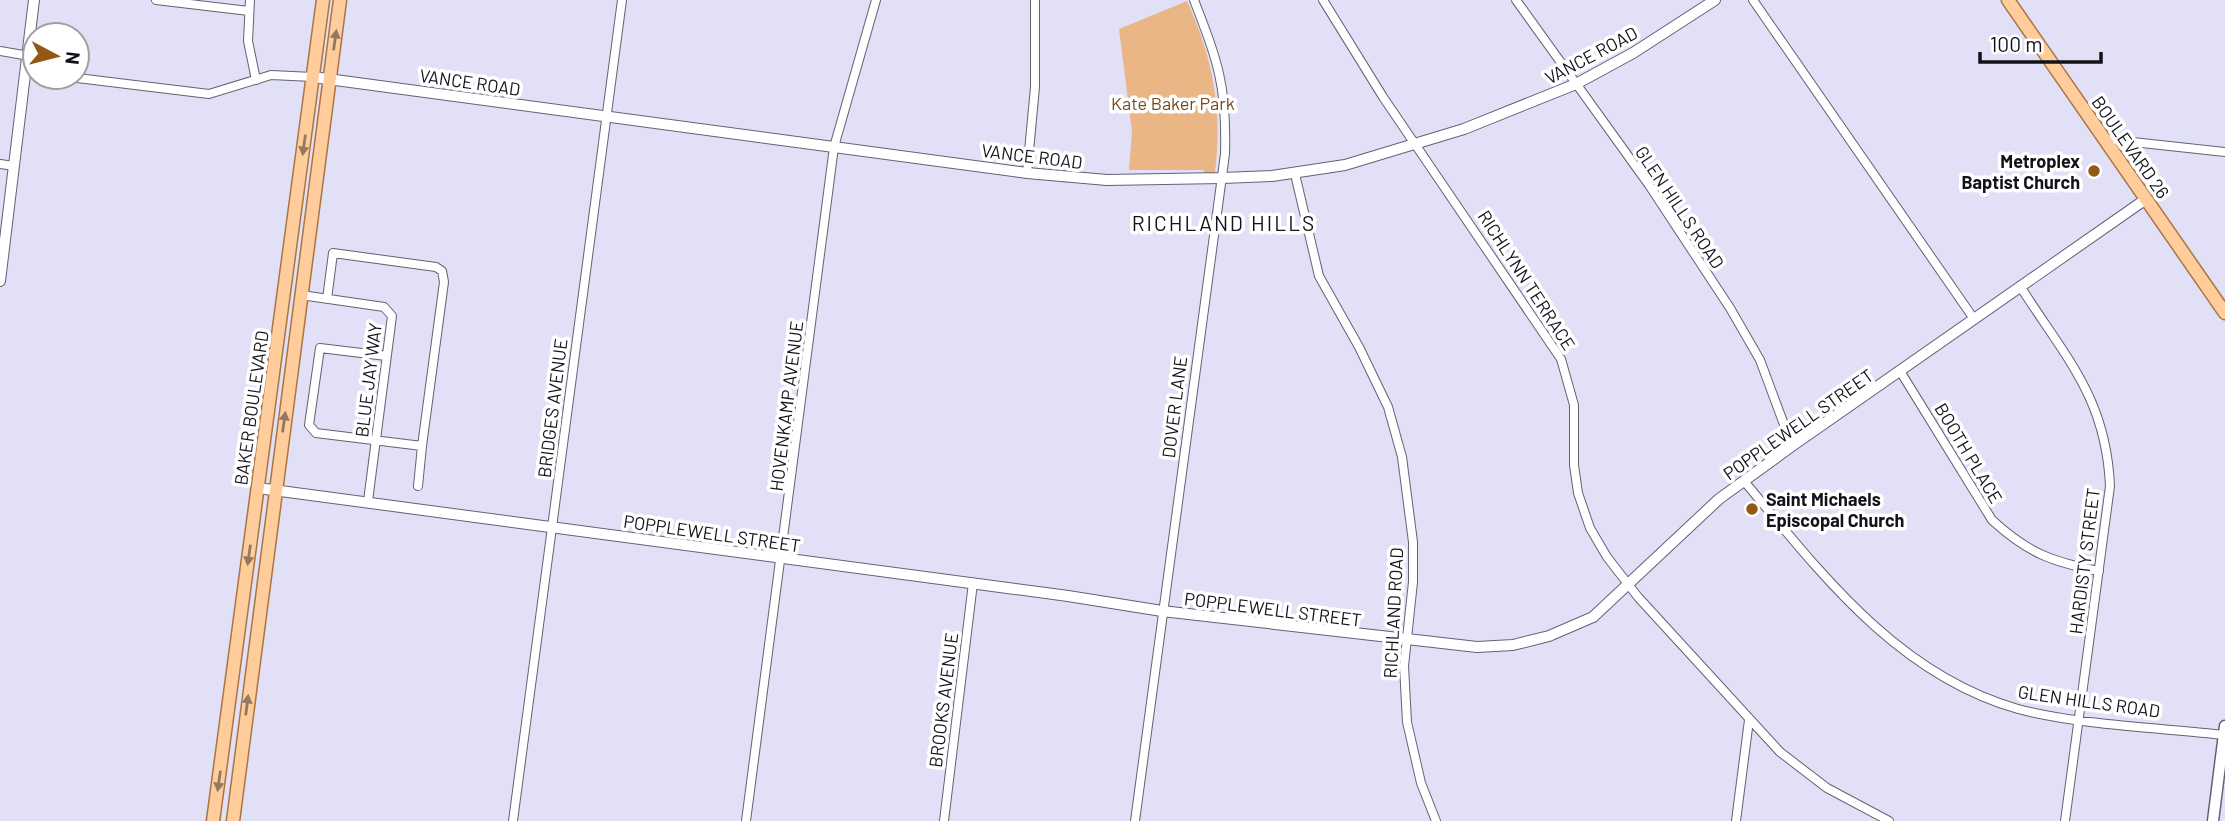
<svg xmlns="http://www.w3.org/2000/svg" width="2225" height="821" font-family="Barlow,sans-serif">
<style>
.green{fill:#ebb686}
.lines{fill:none;stroke-linecap:round;stroke-linejoin:round}
.minor-casing{stroke:#626275;stroke-width:10}
.tertiary-casing{stroke:#626275;stroke-width:12}
.secondary-casing{stroke:#626275;stroke-width:13}
.primary-casing{stroke:#ab7542;stroke-width:15}
.minor{stroke:#fff;stroke-width:8}
.tertiary{stroke:#fff;stroke-width:10}
.secondary{stroke:#fff;stroke-width:10}
.primary{stroke:#fecd9b;stroke-width:12}
.oneway{fill:#947961}
.poi-dot{fill:#925815;stroke:#fff;stroke-width:2.5}
.labels{text-anchor:middle;dominant-baseline:central;stroke-width:7;stroke-linejoin:round;paint-order:stroke}
.street-label{font-size:18px;fill:#12121a;stroke:#fff}
.park-label{font-size:18px;fill:#774a1a;stroke:#fff}
.poi-label{font-size:18px;font-weight:bold;fill:#12121a;stroke:#fff;text-anchor:end}
.quarter-label{font-size:21px;letter-spacing:2px;fill:#12121a;stroke:#fff}
</style>
<rect width="100%" height="100%" fill="#e1e0f7"/>
<path class="green" d="M1187,1C1213,58 1223,111 1215,173L1206,175L1203,170H1129L1132,132L1119,29Z"/>
<g class="lines">
<g class="minor-casing">
<path id="minor" d="M156,0L249,11
M250,0L248,41L256,80
M1323,0L1383,97L1561,359L1574,405V465L1578,493L1590,528L1607,557L1638,597L1780,752L1827,788L1889,821
M1516,0L1649,185L1730,308L1760,360L1792,446
M1753,0L1974,319
M0,51L35,57
M69,77L209,94L271,75L313,77
M2105,139L2225,152
M0,164L14,166
M1027,173L1035,87V0
M1295,174L1319,276L1359,347L1388,407L1402,457L1413,542V582L1404,666L1407,722L1421,783L1436,821
M2020,286C2065,357 2106,397 2110,486L2065,821
M301,295L384,307L392,316L368,501
M327,299L333,253L436,267L442,271L444,282L422,446
M386,356L320,348L309,425L316,433L422,446L418,486
M1900,371L1992,520C2028,553 2052,562 2099,571
M1744,481C1820,572 1897,675 2018,709C2078,725 2161,728 2224,735
M513,821L622,0
M746,821L834,147L876,0
M944,821L973,583
M1135,821L1225,154C1227,86 1218,62 1194,0
M1736,821L1749,720"/>
</g>
<g class="tertiary-casing">
<path id="tertiary" d="M313,77L1027,173L1107,180L1222,178L1272,176L1345,165L1464,129L1576,84L1633,53L1715,0
M0,281L34,0
M258,488L1068,596L1162,611L1477,647L1513,645L1549,636L1593,617L1719,499L1792,446L2146,199"/>
</g>
<g class="secondary-casing">
<path id="secondary" d="M2213,821L2225,726"/>
</g>
<g class="primary-casing">
<path id="primary" d="M2008,0L2225,313
M213,821L323,0
M233,821L340,0"/>
</g>
<use href="#minor" class="minor"/>
<use href="#tertiary" class="tertiary"/>
<use href="#secondary" class="secondary"/>
<use href="#primary" class="primary"/>
</g>
<defs><path id="oneway-solid" d="M-6-.8H1V-3.2L6.5 0L1 3.2V.8H-6Z" transform="scale(1.75)"/></defs>
<g class="oneway">
<use href="#oneway-solid" transform="translate(335 40) rotate(-82)"/>
<use href="#oneway-solid" transform="translate(304 145) rotate(98)"/>
<use href="#oneway-solid" transform="translate(284 422) rotate(-82)"/>
<use href="#oneway-solid" transform="translate(249 555) rotate(98)"/>
<use href="#oneway-solid" transform="translate(247 705) rotate(-83)"/>
<use href="#oneway-solid" transform="translate(219 781) rotate(98)"/>
</g>
<g class="poi-dot">
<circle cx="2094" cy="171" r="7"/>
<circle cx="1752" cy="509" r="7"/>
</g>
<g class="labels">
<g class="street-label">
<text transform="translate(1591 55) rotate(-28)">VANCE ROAD</text>
<text transform="translate(470 82) rotate(8)">VANCE ROAD</text>
<text transform="translate(2131 147) rotate(55)">BOULEVARD 26</text>
<text transform="translate(1032 156) rotate(7)">VANCE ROAD</text>
<text transform="translate(1680 207) rotate(56)">GLEN HILLS ROAD</text>
<text transform="translate(1527 280) rotate(57)">RICHLYNN TERRACE</text>
<text transform="translate(368 380) rotate(-83)">BLUE JAY WAY</text>
<text transform="translate(786 406) rotate(-83)">HOVENKAMP AVENUE</text>
<text transform="translate(1174 407) rotate(-83)">DOVER LANE</text>
<text transform="translate(251 408) rotate(-82)">BAKER BOULEVARD</text>
<text transform="translate(552 408) rotate(-83)">BRIDGES AVENUE</text>
<text transform="translate(1798 424) rotate(-35)">POPPLEWELL STREET</text>
<text transform="translate(1969 453) rotate(59)">BOOTH PLACE</text>
<text transform="translate(712 533) rotate(8)">POPPLEWELL STREET</text>
<text transform="translate(2084 561) rotate(-83)">HARDISTY STREET</text>
<text transform="translate(1273 609) rotate(7)">POPPLEWELL STREET</text>
<text transform="translate(1393 613) rotate(-87)">RICHLAND ROAD</text>
<text transform="translate(943 700) rotate(-83)">BROOKS AVENUE</text>
<text transform="translate(2089 701) rotate(8)">GLEN HILLS ROAD</text>
</g>
<g class="park-label">
<text x="1173" y="103">Kate Baker Park</text>
</g>
<g class="poi-label">
<text x="2080" y="161">Metroplex<tspan x="2080" dy="21">Baptist Church</tspan></text>
<text x="1766" y="499" text-anchor="start">Saint Michaels<tspan x="1766" dy="21">Episcopal Church</tspan></text>
</g>
<g class="quarter-label">
<text x="1224" y="222">RICHLAND HILLS</text>
</g>
</g>
<g transform="translate(56 56) rotate(97)"><circle r="33" fill="#ffffff" stroke="#a0a0a3" stroke-width="2"/>
<path d="M0-5L12 26L0 18L-12 26Z" fill="#925815"/>
<text y="-10" font-size="19" font-weight="bold" text-anchor="middle" fill="#12121a">N</text>
</g>
<path d="M1980 52v10h121v-10" fill="none" stroke="#12121a" stroke-width="3.5"/>
<text x="1990" y="52" font-size="21" fill="#12121a" stroke="#ffffff" stroke-width="5" paint-order="stroke">100 m</text>
</svg>
